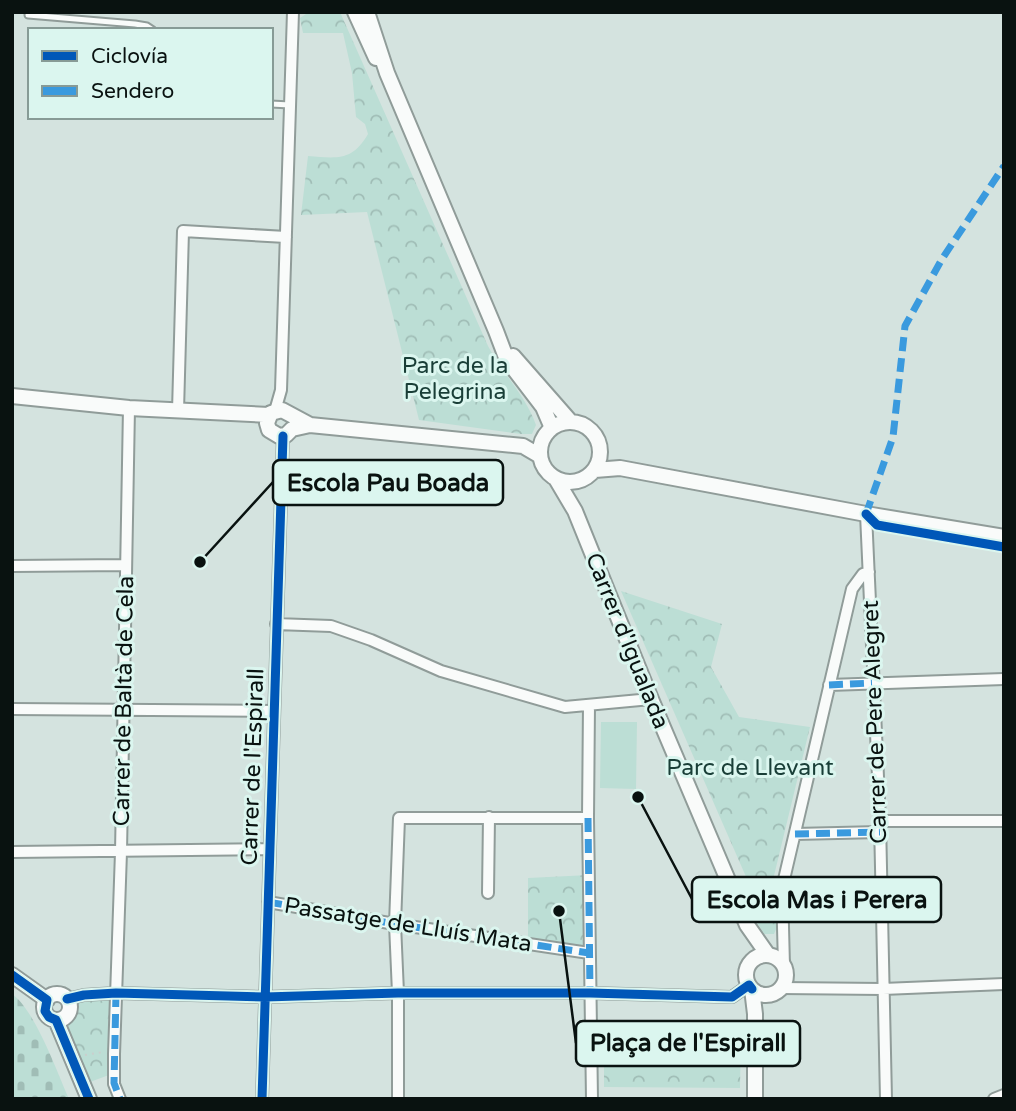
<svg xmlns="http://www.w3.org/2000/svg" width="1016" height="1111" font-family="'Varela Round',sans-serif">
<style>
.cemetery{fill:url(#cemetery-stones)}
.park{fill:url(#park-crowns)}
.pitch{fill:#bcded5}
.lines{fill:none;stroke-linecap:round;stroke-linejoin:round}
.lane-casing{stroke:#909c99;stroke-width:9}
.street-casing{stroke:#909c99;stroke-width:14}
.secondary-casing{stroke:#909c99;stroke-width:18}
.path{stroke:#cacfcd;stroke-width:2;stroke-dasharray:2 5;stroke-linecap:butt}
.lane{stroke:#f9fbfa;stroke-width:5}
.street{stroke:#f9fbfa;stroke-width:10}
.secondary{stroke:#f9fbfa;stroke-width:14}
.quiet{stroke:#3a9ade;stroke-width:7;stroke-dasharray:14 7;stroke-linecap:butt}
.cycleway-casing{stroke:#dbf6ef;stroke-width:13}
.cycleway{stroke:#0057b8;stroke-width:9}
.labels{text-anchor:middle;dominant-baseline:central;stroke-width:6;stroke-linejoin:round;paint-order:stroke}
.park-label{font-size:23px;fill:#193e37;stroke:#dbf6ef}
.street-label{font-size:23px;fill:#091210;stroke:#dbf6ef}
.leader{fill:none;stroke:#091210;stroke-width:2.5}
.callout-dot{fill:#091210;stroke:#dbf6ef;stroke-width:2.5}
.callout{fill:#dbf6ef;stroke:#091210;stroke-width:2.5}
.callout-label{font-size:24px;text-anchor:middle;font-weight:bold;fill:#091210}
</style>
<defs>
<pattern id="cemetery-stones" width="16" height="16" patternUnits="userSpaceOnUse" patternTransform="scale(1.75)"><rect width="16" height="16" fill="#bcded5"/><path d="M2 7V4a2 2 0 0 1 4 0v3zM10 15v-3a2 2 0 0 1 4 0v3z" fill="#a0bdb6"/></pattern>
<pattern id="park-crowns" width="20" height="18" patternUnits="userSpaceOnUse" patternTransform="scale(1.75)"><rect width="20" height="18" fill="#bcded5"/><path d="M2 6a3 3 0 1 1 6 0M12 15a3 3 0 1 1 6 0" fill="none" stroke="#a0bdb6"/></pattern>
</defs>
<rect width="100%" height="100%" fill="#d4e3df"/>
<path class="cemetery" d="M12,994C35,1010 57,1072 69,1099H12Z"/>
<path class="park" d="M309,12H340L488,346C502,373 526,396 536,425L532,434H521L419,420L367,212L301,215L308,156C336,158 352,162 368,134L365,124L356,117L352,73L343,33H303L300,18Z
M621,591L722,624L711,667L739,717L810,727L772,884L777,927L774,934H764L751,913H757L747,879Z
M589,875V953L528,944V878Z
M112,997L109,1075L90,1082L84,1079L66,1037L67,1022L74,1015L77,1000Z
M741,1033L740,1088L604,1087V1040Z"/>
<path class="pitch" d="M601,722H637L636,789L600,788Z"/>
<g class="lines">
<g class="lane-casing">
<path id="lane" d="M28,15L135,24L147,26L153,30
M271,104L290,105
M755,1050H775L784,1033"/>
</g>
<g class="street-casing">
<path id="street" d="M178,411L183,231L286,237
M275,411L281,390L293,12
M866,514L880,821L886,1099
M12,566L126,565
M276,624L331,626L371,640L441,671L565,707L651,699
M829,685L1004,679
M589,705L588,818L592,1099
M12,709L274,711
M880,821H1004
M795,834L880,832
M12,852L270,849
M488,893L489,817
M268,902L395,924L589,953
M784,966L782,888L852,589L863,574L869,572
M781,988L883,989L1004,984
M67,999L84,995L116,993L265,997L398,993H590L732,997L749,985
M120,1099L114,1084V1054L121,852L129,408
M262,1099L283,436
M398,1099V993L395,924L399,818H588
M994,1099L1004,1095"/>
</g>
<g class="secondary-casing">
<path id="secondary" d="M355,12L376,58
M367,12L387,73L496,331L507,360L543,407L552,428
M513,356L570,421
M12,396L129,408L269,415
M540 452a30 30 0 1 1 60 0a30 30 0 1 1-60 0Z
M310,425L292,429L286,435L279,436L269,430L267,423L271,413L282,410L310,425L523,446L540,456
M595,470L620,468L866,514L1004,537
M556,479L575,511L651,699L747,925L768,955
M746 975a20 20 0 1 1 40 0a20 20 0 1 1-40 0Z
M12,975L47,1000
M752,989L755,1014V1099
M44 1007a13 13 0 1 1 26 0a13 13 0 1 1-26 0Z
M56,1020L89,1099"/>
</g>
<path class="path" d="M85,1055L103,1052"/>
<use href="#lane" class="lane"/>
<use href="#street" class="street"/>
<use href="#secondary" class="secondary"/>
<path class="quiet" d="M866,514L893,437L905,326L942,259L1004,166
M829,685L872,683
M588,818L590,993
M795,834L880,832
M268,902L395,924L589,953
M116,993L114,1083L120,1099"/>
<g class="cycleway-casing">
<path id="cycleway" d="M866,514L877,525L1004,547
M12,975L47,1000L45,1011L49,1017L56,1020L89,1099
M67,999L84,995L116,993L265,997L398,993H590L732,997L749,985L752,989
M262,1099L283,436"/>
</g>
<use href="#cycleway" class="cycleway"/>
</g>
<g class="labels">
<g class="park-label">
<text x="455" y="366">Parc de la<tspan x="455" dy="26">Pelegrina</tspan></text>
<text x="750" y="768">Parc de Llevant</text>
</g>
<g class="street-label">
<text transform="translate(627 641) rotate(68)">Carrer d'Igualada</text>
<text transform="translate(124 701) rotate(-89)">Carrer de Baltà de Cela</text>
<text transform="translate(875 722) rotate(-92)">Carrer de Pere Alegret</text>
<text transform="translate(253 767) rotate(-88)">Carrer de l'Espirall</text>
<text transform="translate(408 925) rotate(9)">Passatge de Lluís Mata</text>
</g>
</g>
<path class="leader" d="M200 562L273 482M638 797L692 899M559 911L576 1043"/>
<g class="callout-dot">
<circle cx="200" cy="562" r="7"/>
<circle cx="638" cy="797" r="7"/>
<circle cx="559" cy="911" r="7"/>
</g>
<g class="callout">
<rect x="273" y="460" width="230" height="45" rx="7"/>
<rect x="692" y="877" width="249" height="45" rx="7"/>
<rect x="576" y="1021" width="224" height="45" rx="7"/>
</g>
<g class="callout-label">
<text x="388" y="491">Escola Pau Boada</text>
<text x="817" y="908">Escola Mas i Perera</text>
<text x="688" y="1051">Plaça de l'Espirall</text>
</g>
<rect width="1016" height="1111" fill="none" stroke="#091210" stroke-width="28"/>
<rect x="28" y="28" width="245" height="91" fill="#dbf6ef" stroke="#879b96" stroke-width="2"/>
<rect x="42" y="51" width="35" height="10" fill="#0057b8" stroke="#879b96" stroke-width="2"/>
<text x="91" y="63" font-size="21" fill="#091210">Ciclovía</text>
<rect x="42" y="86" width="35" height="10" fill="#3a9ade" stroke="#879b96" stroke-width="2"/>
<text x="91" y="98" font-size="21" fill="#091210">Sendero</text>
</svg>
